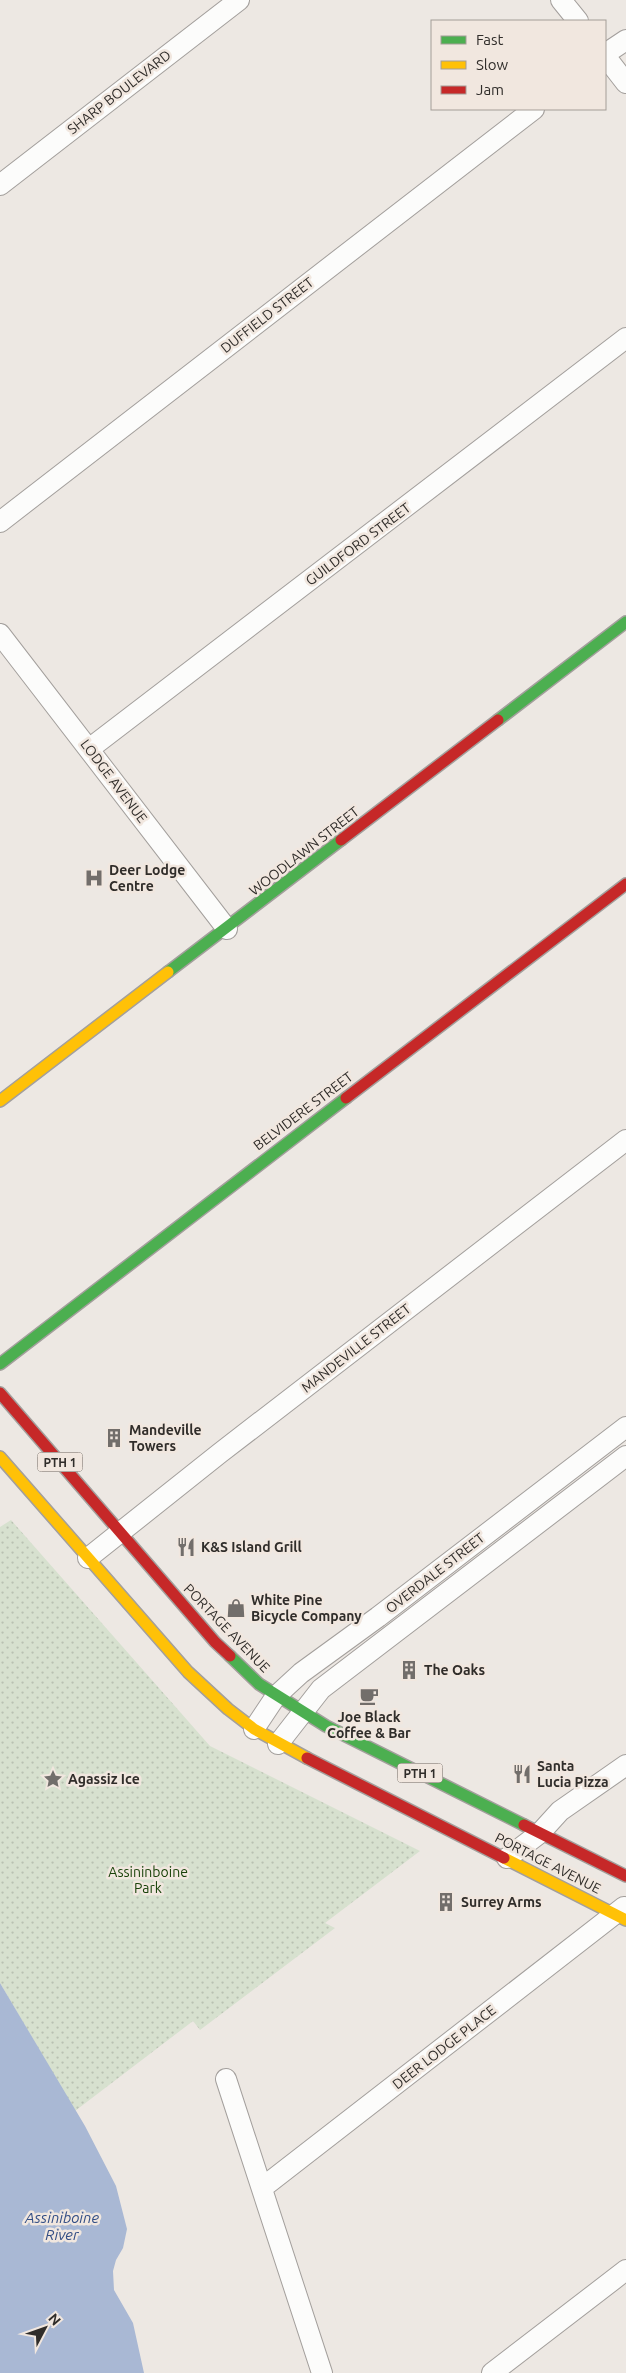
<svg xmlns="http://www.w3.org/2000/svg" width="626" height="2373" font-family="Ubuntu,sans-serif">
<style>
.grass{fill:url(#grass-dots)}
.water{fill:#a9b8d4}
.lines{fill:none;stroke-linecap:round;stroke-linejoin:round}
.street-casing{stroke:#a39f9c;stroke-width:22}
.fast-casing{stroke:#a39f9c;stroke-width:14}
.slow-casing{stroke:#a39f9c;stroke-width:14}
.jam-casing{stroke:#a39f9c;stroke-width:14}
.street{stroke:#fcfcfb;stroke-width:20}
.fast{stroke:#4caf50;stroke-width:11}
.slow{stroke:#ffc107;stroke-width:11}
.jam{stroke:#c62828;stroke-width:11}
.labels{text-anchor:middle;dominant-baseline:central;stroke-width:5;stroke-linejoin:round;paint-order:stroke}
.shield{fill:#f1e7df;stroke:#6a6560;stroke-width:1}
.shield-label{font-size:12px;font-weight:bold;fill:#302d2a}
.street-label{font-size:14px;fill:#302d2a;stroke:#f1e7df}
.poi-label{font-size:14px;font-weight:bold;fill:#302d2a;stroke:#f1e7df;text-anchor:start}
.park-label{font-size:14px;fill:#1a430a;stroke:#f1e7df}
.water-label{font-size:15px;font-style:italic;fill:#334e85;stroke:#f1e7df}
</style>
<defs>
<pattern id="grass-dots" width="8" height="8" patternUnits="userSpaceOnUse" patternTransform="scale(1.25)"><rect width="8" height="8" fill="#d7e1cf"/><path d="M2 2h.1M6 6h.1" fill="none" stroke="#b9c1b2" stroke-width="1.8" stroke-linecap="round"/></pattern>
</defs>
<rect width="100%" height="100%" fill="#ede8e3"/>
<path class="grass" d="M11,1520L210,1746L420,1851L325,1923L335,1928L200,2030L193,2021L75,2111L0,1983V1527Z"/>
<path class="water" d="M0,1983L85,2126L116,2186L127,2229L123,2248L116,2260L113,2271L114,2290L133,2323L144,2373H0Z"/>
<g class="lines">
<g class="street-casing">
<path id="street" d="M561,0L578,21
M605,54L626,40
M605,56L626,83
M0,185L239,0
M0,522L534,109
M0,634L227,929
M89,749L626,338
M88,1558L220,1453L626,1140
M254,1729L276,1696L301,1673L378,1617L626,1427
M278,1744L321,1689L626,1456
M507,1858L540,1833L560,1811L626,1765
M226,2079L322,2373
M262,2188L624,1907
M492,2373L626,2270"/>
</g>
<g class="fast-casing">
<path id="fast" d="M498,720L626,622
M168,972L341,840
M0,1364L346,1098
M230,1656L259,1684L326,1726L524,1825"/>
</g>
<g class="slow-casing">
<path id="slow" d="M0,1101L168,972
M0,1457L188,1672L228,1709L254,1729L307,1758
M504,1858L626,1920"/>
</g>
<g class="jam-casing">
<path id="jam" d="M341,840L498,720
M346,1098L626,884
M0,1393L215,1642L230,1656
M307,1758L504,1858
M524,1825L626,1876"/>
</g>
<use href="#street" class="street"/>
<use href="#fast" class="fast"/>
<use href="#slow" class="slow"/>
<use href="#jam" class="jam"/>
</g>
<defs>
<g id="hospital-bare" transform="scale(1.5)"><path d="M-5-5h3v3.5h4V-5h3V5h-3V1.5h-4V5h-3Z" fill="#726e6b" stroke="#f1e7df" stroke-width="2.5" paint-order="stroke"/></g>
<g id="building-bare" transform="scale(1.5)"><path d="M-4-6H4V6H1V3H-1V6H-4ZM-2.5-4.3h1.7v1.8h-1.7ZM.8-4.3h1.7v1.8H.8ZM-2.5-1h1.7V.8h-1.7ZM.8-1h1.7V.8H.8Z" fill="#726e6b" stroke="#f1e7df" stroke-width="2.5" paint-order="stroke"/></g>
<g id="restaurant-bare" transform="scale(1.5)"><path d="M-5-6h1v4h1v-4h1v4h1v-4h1v5L-1.5 .5V6h-2V.5L-5-1ZM5-6V6H3V1.5H1.5Q1.5-4 5-6Z" fill="#726e6b" stroke="#f1e7df" stroke-width="2.5" paint-order="stroke"/></g>
<g id="shop-bare" transform="scale(1.5)"><path d="M-5-2.5h2.3a2.7 3.5 0 0 1 5.4 0H5L5.5 6h-11ZM-1.5-2.5h3a1.5 2.3 0 0 0-3 0Z" fill="#726e6b" stroke="#f1e7df" stroke-width="2.5" paint-order="stroke"/></g>
<g id="cafe-bare" transform="scale(1.5)"><path d="M-5.5-4.5H6V0H3Q3 3.5 0 3.5H-2.5Q-5.5 3.5-5.5 0ZM3-3.2v2h1.7v-2ZM-6 4.5H4V6H-6Z" fill="#726e6b" stroke="#f1e7df" stroke-width="2.5" paint-order="stroke"/></g>
<g id="sight-bare" transform="scale(1.5)"><path d="M0-6L1.8-2.2L6-1.7L2.9 1.2L3.7 5.4L0 3.3L-3.7 5.4L-2.9 1.2L-6-1.7L-1.8-2.2Z" fill="#726e6b" stroke="#f1e7df" stroke-width="2.5" paint-order="stroke"/></g>
</defs>
<g fill-rule="evenodd">
<use href="#hospital-bare" x="94" y="878"/>
<use href="#building-bare" x="114" y="1438"/>
<use href="#restaurant-bare" x="186" y="1547"/>
<use href="#shop-bare" x="236" y="1608"/>
<use href="#building-bare" x="409" y="1670"/>
<use href="#cafe-bare" x="369" y="1696"/>
<use href="#restaurant-bare" x="522" y="1774"/>
<use href="#sight-bare" x="53" y="1779"/>
<use href="#building-bare" x="446" y="1902"/>
</g>
<g class="labels">
<g class="shield">
<rect x="37.5" y="1452.5" width="45" height="19" rx="4"/>
<rect x="397.5" y="1763.5" width="45" height="19" rx="4"/>
</g>
<g class="shield-label">
<text x="60" y="1462">PTH 1</text>
<text x="420" y="1773">PTH 1</text>
</g>
<g class="street-label">
<text transform="translate(119 92) rotate(-38)">SHARP BOULEVARD</text>
<text transform="translate(267 315) rotate(-38)">DUFFIELD STREET</text>
<text transform="translate(358 544) rotate(-37)">GUILDFORD STREET</text>
<text transform="translate(114 781) rotate(53)">LODGE AVENUE</text>
<text transform="translate(304 851) rotate(-38)">WOODLAWN STREET</text>
<text transform="translate(303 1111) rotate(-37)">BELVIDERE STREET</text>
<text transform="translate(356 1348) rotate(-38)">MANDEVILLE STREET</text>
<text transform="translate(435 1573) rotate(-38)">OVERDALE STREET</text>
<text transform="translate(227 1628) rotate(46)">PORTAGE AVENUE</text>
<text transform="translate(548 1863) rotate(27)">PORTAGE AVENUE</text>
<text transform="translate(444 2047) rotate(-38)">DEER LODGE PLACE</text>
</g>
<g class="poi-label">
<text x="109" y="870">Deer Lodge<tspan x="109" dy="16">Centre</tspan></text>
<text x="129" y="1430">Mandeville<tspan x="129" dy="16">Towers</tspan></text>
<text x="201" y="1547">K&amp;S Island Grill</text>
<text x="251" y="1600">White Pine<tspan x="251" dy="16">Bicycle Company</tspan></text>
<text x="424" y="1670">The Oaks</text>
<text x="369" y="1717" text-anchor="middle">Joe Black<tspan x="369" dy="16">Coffee &amp; Bar</tspan></text>
<text x="537" y="1766">Santa<tspan x="537" dy="16">Lucia Pizza</tspan></text>
<text x="68" y="1779">Agassiz Ice</text>
<text x="461" y="1902">Surrey Arms</text>
</g>
<g class="park-label">
<text x="148" y="1872">Assininboine<tspan x="148" dy="16">Park</tspan></text>
</g>
<g class="water-label">
<text x="62" y="2217">Assiniboine<tspan x="62" dy="17">River</tspan></text>
</g>
</g>
<rect x="431" y="20" width="175" height="90" fill="#f1e7df" stroke="#a49d97"/>
<rect x="441" y="36" width="25" height="8" fill="#4caf50" stroke="#a49d97"/>
<text x="476" y="45" font-size="15" fill="#302d2a">Fast</text>
<rect x="441" y="61" width="25" height="8" fill="#ffc107" stroke="#a49d97"/>
<text x="476" y="70" font-size="15" fill="#302d2a">Slow</text>
<rect x="441" y="86" width="25" height="8" fill="#c62828" stroke="#a49d97"/>
<text x="476" y="95" font-size="15" fill="#302d2a">Jam</text>
<g transform="translate(45 2328) rotate(49)" stroke="#f1e7df" stroke-width="4" paint-order="stroke">
<path d="M0-4L9 19L0 12L-9 19Z" fill="#302d2a"/>
<text y="-8" font-size="14" font-weight="bold" text-anchor="middle" fill="#302d2a">N</text>
</g>
</svg>
